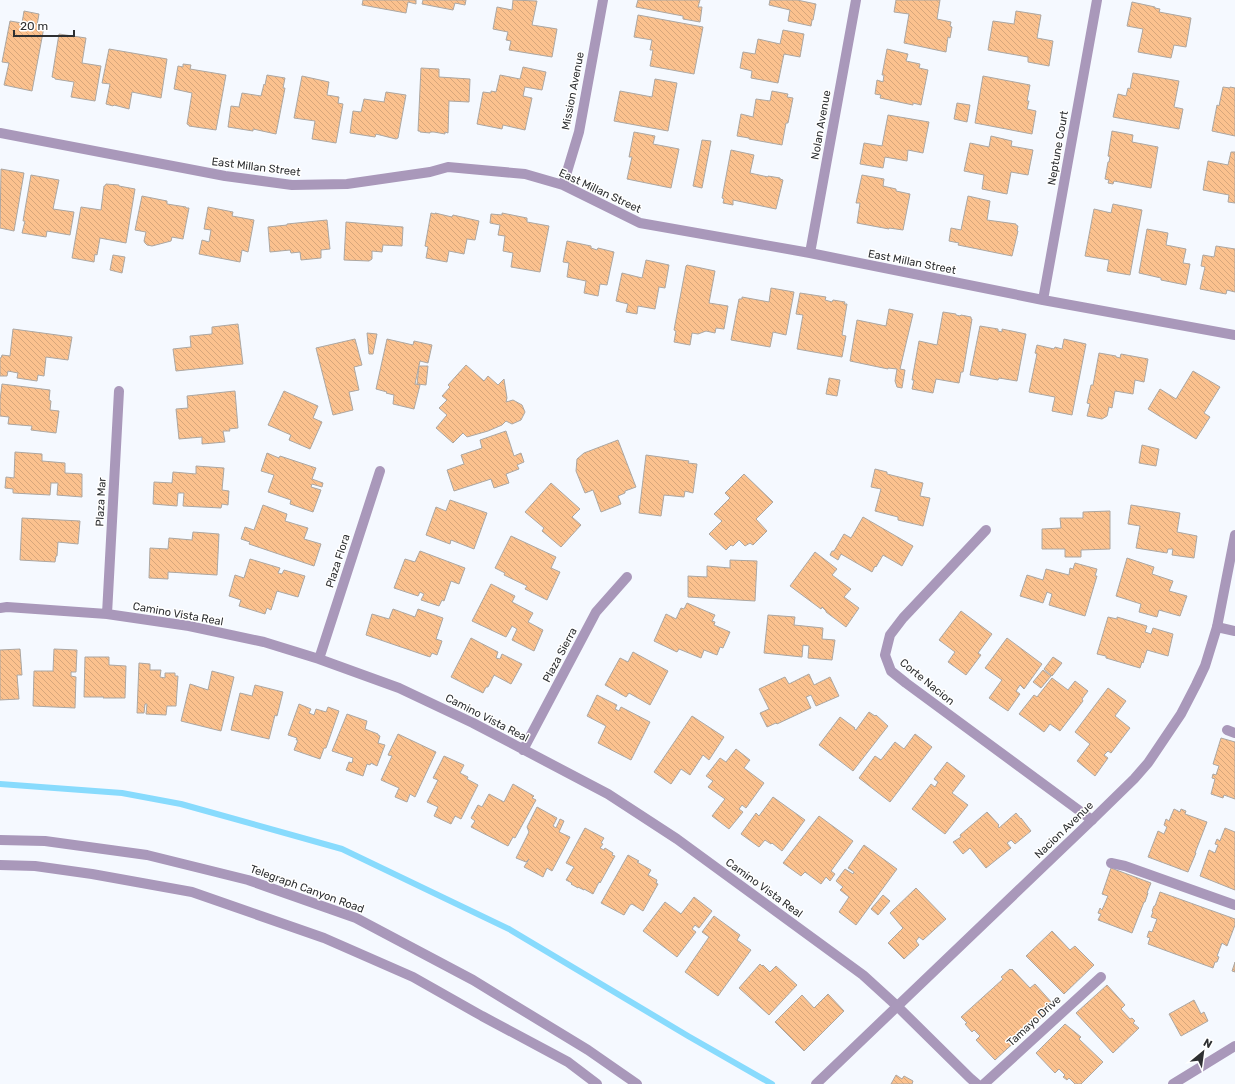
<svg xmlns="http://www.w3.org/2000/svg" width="1235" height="1084" font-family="Rubik,sans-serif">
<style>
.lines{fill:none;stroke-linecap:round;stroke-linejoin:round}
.stream{stroke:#88dbfd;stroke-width:6}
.building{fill:url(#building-back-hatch);stroke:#aca7a2}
.service{stroke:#a998ba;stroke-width:10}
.minor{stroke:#a998ba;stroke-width:10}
.tertiary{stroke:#a998ba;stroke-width:10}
.labels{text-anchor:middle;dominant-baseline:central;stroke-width:3;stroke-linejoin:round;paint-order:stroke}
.street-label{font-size:11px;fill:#2e3032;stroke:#fff}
</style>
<defs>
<pattern id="building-back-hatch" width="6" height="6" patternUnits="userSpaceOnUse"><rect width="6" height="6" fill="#fbc18e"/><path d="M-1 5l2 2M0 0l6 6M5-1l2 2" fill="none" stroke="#d7a67b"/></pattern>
</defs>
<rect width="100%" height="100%" fill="#f5f9ff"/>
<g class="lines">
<path class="stream" d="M0,784L122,793L181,804L342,849L509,929L688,1036L772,1084"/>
</g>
<path class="building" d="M363,0H416V4L408,2L406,13L362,5Z
M423,0H466L465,5L455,3L453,10L422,4Z
M513,0L537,1L532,25L557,29L552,57L509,50L511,41L506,40L508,32L493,29L497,7L512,10Z
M638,0H700L698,7H702L700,22L683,19V16L636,7Z
M770,0H797L816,4L813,20H812L811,26L788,21L790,10L769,5Z
M896,0H940L937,19L951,22L950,26L952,27L950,38L948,37L946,52L904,43L909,14L894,12Z
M1132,2L1155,7V8L1160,9L1159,12L1191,18L1186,47L1174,45L1171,58L1138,52L1143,29L1127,26Z
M24,11L39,14L37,25L44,27L32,91L4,85L9,63L2,62L10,21L22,23Z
M1016,11L1041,15L1037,38L1053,41L1049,66L1028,62V57L988,50L993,21L1014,24Z
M638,15L703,27L694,74L650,66L653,50H650L652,40L634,37Z
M783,30L804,34L800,57L784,54L778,83L751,78L752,71L740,68L743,52L755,54L758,39L780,44Z
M59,34L86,38L82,63L101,66L95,101L71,97L74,82L55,79V78L52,77Z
M109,49L167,59L161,98L132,92L129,109L114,105L113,106L106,104L110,84L102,83Z
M887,49L908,54L906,61L920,64L919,68L928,70L921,105L913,103V105L880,98L881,95L875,94L877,80L883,82L884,75H882Z
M183,64L191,65L190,69L226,75L216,130L189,126V125L187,124L192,93L174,89L178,66L183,67Z
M523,67L546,72L542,90L525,87L523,96L532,98L525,130L503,125L502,129L477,124L483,92L491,93V91L496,92L500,75L520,79Z
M421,68L439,69V77L470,79L469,102L449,101L448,133L445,132V134L434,132H430V133L420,132V131H418Z
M1133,73L1179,81L1174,107L1183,109L1179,129L1113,117L1118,94L1126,96L1128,88L1130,89Z
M267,75L285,78L283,88H285L276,134L253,129V131L228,127L231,106L239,107L242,93L261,96L264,84L265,85Z
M302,76L329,82L327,95L339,97L338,103L343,104L336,143L312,139L315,121L294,118Z
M983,76L1030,85L1027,101H1029L1027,109L1036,111L1032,134L975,123Z
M655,79L677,83L668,131L614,121L620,91L652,97Z
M1223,87L1230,88V87L1235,88V136L1212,131L1217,105L1219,106Z
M772,91L788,94L787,97L793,98L788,123H786L782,145L749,139V138L737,136L741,114L753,117L756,99L770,101Z
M386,92L406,95L398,138L396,139L376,134L375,137L350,133L353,111L361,112L364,99L384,102Z
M957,103L970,105L967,122L954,119Z
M888,115L929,122L923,153L908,150L907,161L885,157L883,168L860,164L864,143L882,146Z
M1112,131L1133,135L1132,142L1158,147L1151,188L1114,181L1113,184L1108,183L1109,180L1105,179L1108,162H1109L1110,157L1108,156Z
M634,132L655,136L653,144L679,149L671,188L627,179L632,157H629Z
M991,136L1012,141L1011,146L1033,150L1028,175L1011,172L1007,194L982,189L984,175L964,171L970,143L989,147Z
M702,140L711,141L702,188L693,186Z
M731,150L754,155L750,173L768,177V176L780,178V179L783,180L776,209L733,200V205L723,203L724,199L722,198Z
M1231,152H1235V203L1228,202L1229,195L1203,190L1208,161L1228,165Z
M1,169L24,173L14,231L0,228Z
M31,175L59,180L53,209L74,212L70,235L47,231L46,237L22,233L25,221H23Z
M862,175L884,179L883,186L896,189V191L910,194L903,230L889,228V229L857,223L860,203H856Z
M106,184L119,185V186L135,189L126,243L100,238L97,255L95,254L94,262L72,258L81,207L101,210L104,186H105Z
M142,196L167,201V204L186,207V208H189L183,239L172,237L171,241L152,246L147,245L145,243L144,241L146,232L135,230Z
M968,196L990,201L987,220L1016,224V225L1018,226L1017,231H1018L1012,256L958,245L959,243L949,241L951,228L961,230Z
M1113,204L1142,210L1130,275L1107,271L1109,260L1085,256L1094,209L1111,213Z
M208,207L233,212L232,216L254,220L248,252L242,250L240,262L199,254L202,240L209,242L211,230L204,229Z
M431,213L435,214V213L452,217L453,215L479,221L475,240L467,239L464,254L449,251L447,262L426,258L428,247L425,246Z
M502,213L527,218V222L549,226L540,272L511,267L513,253L503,251L505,236L498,235L500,225L490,223L491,214L502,215Z
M327,220L330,249L321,250V258L301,260L300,252L291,253L290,250L270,252L268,227L287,225V224Z
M346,222L403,227L402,246L383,245L382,252L372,251V259L369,261L344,260Z
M1147,229L1168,233L1166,245L1186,249L1183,263L1190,264L1186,285L1161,280V278L1139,273Z
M567,241L591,246V248L597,250L598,248L614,252L607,285L600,284L598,296L584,293L586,281L567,277L569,263L563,262Z
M1216,246L1235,249V292L1227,290L1226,294L1200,289L1205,267L1201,266L1203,255L1214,257Z
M113,255L125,257L122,273L110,270Z
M646,260L669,265L665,288L659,287L655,309L638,306L637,314L626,312L628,304L616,301L622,273L642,278Z
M687,265L715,271L709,303L728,306L724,329L716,328L715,333L706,331L698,334L692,333L690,345L674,342L676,331L674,330L686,266Z
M771,288L794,292L786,335L773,332L770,347L731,340L739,299H742V297L769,302Z
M800,293L826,297L825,300L832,302L833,300L845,302L844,304H847L842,335L846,336L842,357L797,349L803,315L796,314Z
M889,309L913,314L900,369L905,370L902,388L897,387L895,381L897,369L888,368V369L850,361L857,320L886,326Z
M943,312L956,314V315L960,316L961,315L971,317V319H972L963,372H961L959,383L936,379L933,393L912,389L914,380H912L919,341L937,345Z
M238,324L243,364L176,371L173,349L191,347L190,336L212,334V327Z
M980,326L998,329V331L1002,332V329L1026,334L1017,381L999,378L998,380L970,375Z
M13,329L72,337L68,360L46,357L44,376L38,375L37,381L17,378L18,373L8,371L7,376H0V358H1L2,355L10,356Z
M367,333L377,334L373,354H369Z
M355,339L362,365L354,367L359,390L349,392L353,410L333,415L316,348Z
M387,339L413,345L414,341L432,345L428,363L420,361L415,384L420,385L414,409L393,404L394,395L386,393L387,392L376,389Z
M1064,339L1086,344L1072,415L1052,411L1055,397L1029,392L1037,354L1035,353L1037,345L1054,349L1055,347L1062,349Z
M1099,353L1116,356V357L1120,358L1121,354L1148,359L1144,382L1135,380L1133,394L1115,391L1112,408L1109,407L1107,416L1102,419L1087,416L1090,404L1087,403L1091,385H1093Z
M466,365L484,381L488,376L498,385L504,379L507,398L506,402L513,400L522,405L525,412L521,420L512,424L506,421L502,425L488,431L467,437L463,433L453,443L436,428L447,415L439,408L447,400L442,396L450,387L448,385Z
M419,366H428L426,385L417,384Z
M1193,371L1220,387L1204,413L1210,417L1196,439L1148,409L1160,389L1176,399Z
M829,378L840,380L837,396L826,394Z
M2,384L50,390L49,400L51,401L50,410L59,411L56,433L31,430L32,426L8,424L9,417L0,416V400Z
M235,391L238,428L229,429L230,431H223L225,442L202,444V437L179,439L176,409L188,408L187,396Z
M284,391L318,406L313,418L322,422L310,449L289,440L291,435L268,425Z
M506,431L514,456L521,453L524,462L517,465L519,469L506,474L509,483L494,488L491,479L454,491L447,470L464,464L461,455L482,448L480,440Z
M618,440L636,487L625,491V493L618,496L621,504L601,512L593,490L585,493L576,471L577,459L584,453Z
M1142,445L1159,449L1156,466L1139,463Z
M15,452L42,454V461L65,463V473L82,474V497L57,495L58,483H51L50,495L13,493V489L5,488L6,477L14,478Z
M267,453L279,458L280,456L316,468L312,479L323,483L322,487L312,484L311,487L321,490L313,512L290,504L291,500L268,492L274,475L261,471Z
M646,455L689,461L688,463L697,464L693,493L685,491L684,497L664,495L661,516L639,513Z
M196,466L224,468L222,490L229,491L228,505L222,504L221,508L183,506L184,493H178L177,506L153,504L154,482L172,483L173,472L196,474Z
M875,469L887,472V474L923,483L920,496L930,498L923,526L898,520V517L875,511L881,489L871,487Z
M744,474L773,502L756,519L767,531L753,545L750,543L745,546L739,540L733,546L731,545L726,550L709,534L722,521L714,514L730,498L725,493Z
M551,483L580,509L572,517L581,525L561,547L542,531L544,528L525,512Z
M450,500L487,513L474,549L451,540L450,544L426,535L436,507L446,511Z
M263,505L287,514L285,521L308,528L304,539L321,544L314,566L249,544L250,542L241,539L245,527L254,530Z
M1131,505L1180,513L1177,532L1197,536L1194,558L1172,555L1173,549H1168L1167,553L1136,548L1140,526L1128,524Z
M1110,511V549L1081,550V557H1065V549H1042V529L1061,528L1060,518H1083V512Z
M863,517L913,546L902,566L883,555L876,567L875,566L872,572L841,554L838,560L830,555L832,551H834L844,534L851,538Z
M22,518L80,521L78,544L58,542L57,556H56L55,562L20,560Z
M193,532L219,534L217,575L168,572V579L149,578L150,548L168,549L169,538L192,540Z
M511,536L556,557L551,568L560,572L547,600L525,589L527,586L504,575L505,573L495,568Z
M420,551L465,568L459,584L451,581L444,601L442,600L439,606L421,600L424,594L420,592L418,596L394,588L405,559L415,562Z
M815,552L837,569L832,575L851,589L844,597L859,608L846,627L826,612V611L822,607L821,609L790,586Z
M1127,558L1154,567L1152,574L1173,581L1169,591L1187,596L1180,616L1159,610L1157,617L1139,612L1141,604L1116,596Z
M250,559L280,568L278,573L282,574L284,570L305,576L298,597L277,591L271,610L267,608L265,614L239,606L241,600L229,596L235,575L244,578Z
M730,560L757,561L755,601L688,597V576L707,577V566L730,568Z
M1075,563L1097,569L1095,576H1097L1085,616L1049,605L1052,594L1047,592L1043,603L1020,596L1027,575L1043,580L1046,569L1069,575L1070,568L1073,569Z
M491,584L515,596L512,602L533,613L528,622L543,630L534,651L512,640L517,629L512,626L506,637L472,621Z
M687,603L715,615L712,621L715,622L714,625L730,632L723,648L720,647L717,655L704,650L701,658L679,649L677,652L654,641L666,614L676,619L681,608L684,609Z
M393,609L415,617L418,609L443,618L436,639L442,641L437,655L432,653L430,657L366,635L372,614L389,619Z
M961,611L992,634L978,653L981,655L966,675L948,662L955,652L939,640Z
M768,615L795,617L794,625L823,628L822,639L835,640L832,660L808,658L809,646L803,645L802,657L764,653Z
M1108,617L1117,619V617L1147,626L1145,632L1151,634L1153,628L1173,634L1168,656L1147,650L1143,663L1142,662L1140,668L1106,658V656L1097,654Z
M471,638L498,652L496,658L500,659L502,654L522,664L511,684L494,675L488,687H486L483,693L451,677Z
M1007,638L1042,664L1024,689L1020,685L1016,691L1020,694L1008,711L989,698L1002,680L985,668Z
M20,649L22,675H17L19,699L0,700V650Z
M54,649L77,650L76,672H71V676L76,677L75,708L33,706L34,671H53Z
M633,652L668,671L650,705L629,693L626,697L605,685L620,658L628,662Z
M85,657H109V665L126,666L125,698H103L104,697H84Z
M1053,657L1062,663L1052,676L1044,669Z
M139,663L150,664V670H161L160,677L165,678V673H175V676H178L176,706H167L166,715L146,714L147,704H145L144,713H137Z
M1043,670L1051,676L1041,688L1033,682Z
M212,671L234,677L221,731L181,721L190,684L208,690Z
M809,674L814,685L830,677L839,696L816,706L811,695L806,697L811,708L777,724L776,723L767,727L760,713L769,709L759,689L785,677L789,684Z
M1052,678L1068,690L1075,681L1088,691L1082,699L1083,701L1060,731L1050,724L1044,732L1019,714L1034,695L1037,697Z
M255,685L283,692L277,716L275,715L269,739L231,730L240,693L252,696Z
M1108,688L1126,701L1115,716L1130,728L1111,753L1108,751L1104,755L1108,758L1095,776L1077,761L1090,744L1075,732Z
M597,695L617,705L615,709L619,711L621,707L650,722L631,760L598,743L606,726L587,716Z
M299,704L311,709L309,713L314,715L316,709L326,712L328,707L339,711L326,748H324L320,759L294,750L298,740H296L297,738L288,735Z
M869,712L875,716L876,715L888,726L853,771L819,745L840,717L855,728L854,729L856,730Z
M347,714L367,721L365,729L378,734V735L380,736L378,743L385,745L377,766L371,763L370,765L367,764L363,776L346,770L349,762L352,763L353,758L332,751Z
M692,716L724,737L709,760L703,755L690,775L681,769L671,784L654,772Z
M398,734L436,752L415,797L410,794L407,802L395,797L399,788L381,780L392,756L388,755Z
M915,734L932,747L890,802L859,778L875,756L881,760L895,742L904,749Z
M1221,738L1235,742V799L1224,795L1223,798L1211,794L1215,779L1212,778L1213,774L1216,775L1219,766L1213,764Z
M736,749L750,760L744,768L764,783L746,808L742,805L739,809L743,812L729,829L712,816L725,799L708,787L713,781L706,776L720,758L726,762Z
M444,756L464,765L460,773L468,777L467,779L478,785L461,819L455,816L451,824L434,816L438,807L427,802L438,780L433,778Z
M947,762L965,776L952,793L968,805L945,834L912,809L931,784L935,787L938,782L934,779Z
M513,784L534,796L532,798L536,800L515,838L513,837L508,846L471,827L475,821L471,818L478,805L482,807L489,794L504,802Z
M773,797L805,820L782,851L772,843L771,844L765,840L759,847L741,834L756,813L759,816Z
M537,807L557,818L553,826L556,828L560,819L564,821L559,832L570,837L552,871L547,868L543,877L524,867L529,859L526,862L516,858L529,832L527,827Z
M1174,809L1180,812L1181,809L1186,811L1185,814L1207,822L1195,853H1196L1188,872L1148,857L1158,831L1164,834L1167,827L1164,825L1166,819L1169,821Z
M987,812L999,825L998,826L999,828L1016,813L1021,819V818L1031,831L1015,844L1011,840L1007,843L1011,848L986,868L970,848L963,854L953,842L961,837L960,835Z
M819,816L853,841L831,871L835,874L830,881L826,877L821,884L805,872L801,876L783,863Z
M585,828L604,838L601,843L603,844L600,848L604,850L605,848L613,853L612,855L615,856L600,883L599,882L593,894L584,889V890L578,887V888L571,884L572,883L566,880L574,867L566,863Z
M1225,828L1235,832V890L1200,876L1209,850L1215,853L1218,845L1215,844L1217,839L1220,841Z
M864,845L897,869L856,925L839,912L849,897L840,890L843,887L836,881L845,869L853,874L854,872L848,868Z
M628,855L639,861L637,862L651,870L648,875L657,880L656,883L658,884L643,911L632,904L630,905L624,915L601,903Z
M1111,868L1151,883L1147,893H1148L1145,902H1144L1132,933L1098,920L1101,914L1098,913L1100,908L1102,910L1108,896L1102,894Z
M916,888L946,919L923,940L919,937L916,941L919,945L904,959L888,943L903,928L890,913Z
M1160,892L1235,919V925L1227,946L1222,943L1217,956L1219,957L1217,962H1215L1213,968L1148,944L1150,938L1147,937L1149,931L1152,932L1157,919L1151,917L1153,912L1152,911L1154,906H1155Z
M883,895L890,901L878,915L871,909Z
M694,897L712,911L699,928L695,925L692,929L696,932L677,957L643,931L665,902L681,914Z
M714,916L740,935L737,940L751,950L718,996L685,972L709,937L702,932Z
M1052,931L1070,950L1075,946L1094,965L1064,994L1026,956Z
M1235,962V972L1232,971Z
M760,964L762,966L763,965L770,972L776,966L797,985L769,1015L739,988Z
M1010,969L1011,970L1012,969L1030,988L1035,984L1053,1004L1043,1014L1044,1015L995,1060L976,1040L980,1036L974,1030L972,1032L965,1024L967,1023L961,1017L1003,979L1001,977Z
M1107,985L1125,1005L1121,1009L1130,1019L1132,1018L1135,1021L1133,1023L1139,1028L1113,1053L1076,1013Z
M828,994L844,1011L804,1051L775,1022L802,995L814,1008Z
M1194,1000L1201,1014L1204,1012L1208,1021L1181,1036L1169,1014Z
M1065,1024L1081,1037L1079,1039L1103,1062L1081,1084H1075L1069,1078L1067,1080L1063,1077L1065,1075L1059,1069L1055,1073L1036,1053Z
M896,1075L902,1079L904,1076L913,1081L912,1084H891Z"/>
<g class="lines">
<path class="service" d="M1227,730L1235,733
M1111,863L1125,866L1235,905
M0,865L35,866L92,874L192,892L324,938L413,977L482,1016L568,1062L597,1084
M984,1084L1101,977"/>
<path class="minor" d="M0,133L225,176L292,185L347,184L430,172L448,167L525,174L563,185L640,223L810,253L1043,300L1235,335
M563,185L579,132L603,0
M810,253L856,0
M1043,300L1097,0
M986,530L903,618L890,635L885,655L891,671L906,683L1092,820
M0,608L7,607L107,614L189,626L264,642L319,659L399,688L473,723L608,794L677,839L863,975L897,1006L970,1078L977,1084
M107,614L119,391
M1217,627L1235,631
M319,659L380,471
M523,750L596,612L627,577
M1173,1084L1235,1046"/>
<path class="tertiary" d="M0,840L45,841L147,855L248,880L356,918L473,980L588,1050L637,1084
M816,1084L1092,820L1134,779L1148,763L1181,714L1196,685L1205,666L1217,627L1235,535"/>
</g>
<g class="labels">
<g class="street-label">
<text transform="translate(573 91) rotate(-79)">Mission Avenue</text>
<text transform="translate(821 125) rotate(-80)">Nolan Avenue</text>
<text transform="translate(1058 148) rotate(-80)">Neptune Court</text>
<text transform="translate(256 167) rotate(7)">East Millan Street</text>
<text transform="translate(600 191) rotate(25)">East Millan Street</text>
<text transform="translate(912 262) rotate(11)">East Millan Street</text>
<text transform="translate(101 502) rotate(-87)">Plaza Mar</text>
<text transform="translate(338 561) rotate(-72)">Plaza Flora</text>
<text transform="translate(178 614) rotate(10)">Camino Vista Real</text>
<text transform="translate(560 655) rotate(-62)">Plaza Sierra</text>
<text transform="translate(927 682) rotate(39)">Corte Nacion</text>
<text transform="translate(487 718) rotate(27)">Camino Vista Real</text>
<text transform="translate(1064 830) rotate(-44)">Nacion Avenue</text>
<text transform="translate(764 888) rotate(36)">Camino Vista Real</text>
<text transform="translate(307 889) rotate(20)">Telegraph Canyon Road</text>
<text transform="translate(1034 1021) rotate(-43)">Tamayo Drive</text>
</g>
</g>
<g transform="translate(1203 1052) rotate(29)" stroke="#ffffff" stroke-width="3" paint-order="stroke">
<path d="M0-3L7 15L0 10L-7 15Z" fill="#2e3032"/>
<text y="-6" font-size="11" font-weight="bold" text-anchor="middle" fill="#2e3032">N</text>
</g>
<path d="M14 30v6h60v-6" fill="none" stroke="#2e3032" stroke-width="2"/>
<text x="20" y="30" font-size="12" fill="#2e3032" stroke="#ffffff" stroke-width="3" paint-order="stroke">20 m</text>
</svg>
